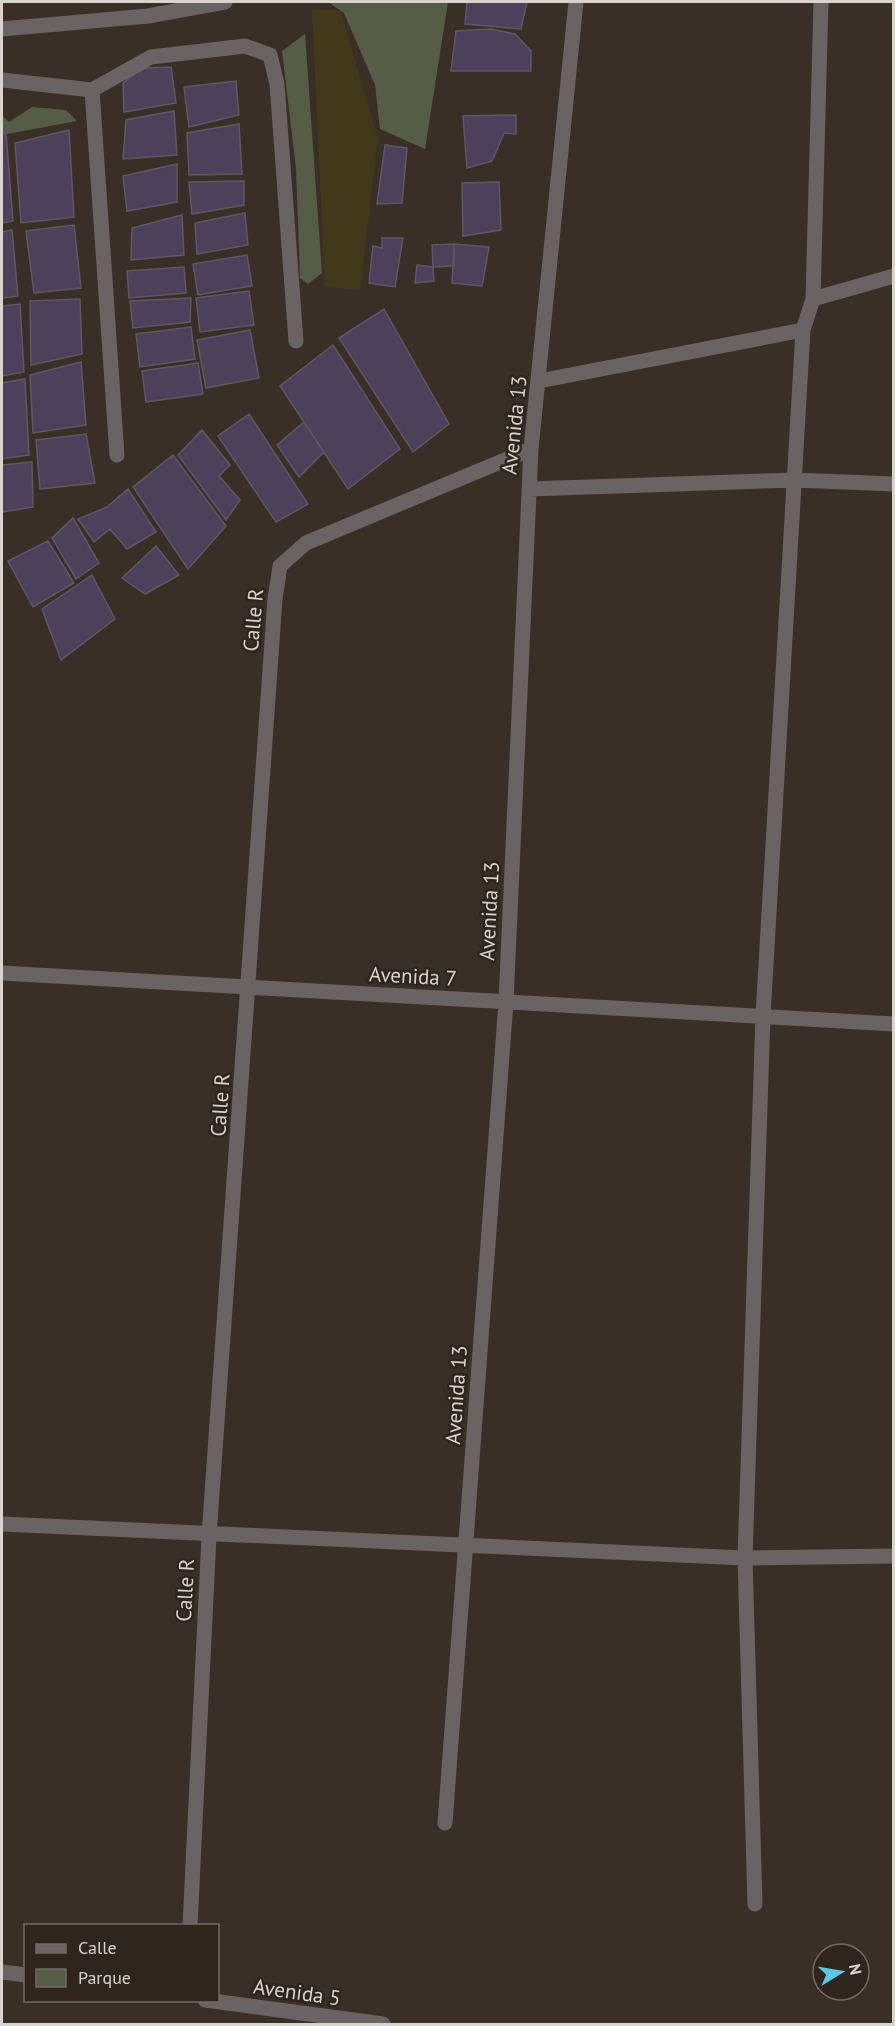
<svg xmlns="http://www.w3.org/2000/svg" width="895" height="2026" font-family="'PT Sans',sans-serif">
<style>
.green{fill:#565d46}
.sand{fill:#413919}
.building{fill:#4d405a;stroke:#5e5864;stroke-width:1.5}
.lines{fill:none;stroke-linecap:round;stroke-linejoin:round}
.minor{stroke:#6a6364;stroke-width:15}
.tertiary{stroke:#6a6364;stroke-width:15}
.labels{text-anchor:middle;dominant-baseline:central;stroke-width:5;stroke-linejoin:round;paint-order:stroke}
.street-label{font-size:21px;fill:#d9d3cd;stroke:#2f251d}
</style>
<rect width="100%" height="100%" fill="#392f27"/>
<path class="green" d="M328,2H448L425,149L380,129L375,85L344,13Z
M305,34L322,273L308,284L300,278L296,168L282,51Z
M32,107L66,110L77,121L2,135V115L9,122Z"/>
<path class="sand" d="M312,10H340L378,138L360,290L325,287Z"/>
<path class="building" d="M467,2H527L521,29L465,24Z
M491,29L515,34L531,51V71H451L456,31Z
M171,67L176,103L124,112L123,83L143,68Z
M236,81L239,115L189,127L184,87Z
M174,111L177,155L123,159L126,120Z
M516,115V134L504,133L492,161L467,168L463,116Z
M239,124L242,174L189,175L187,133Z
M69,130L74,217L21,223L15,143Z
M6,133L13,221L2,223V134Z
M385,145L407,148L402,203L377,204Z
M177,164V202L127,211L123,176Z
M244,181V205L192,214L189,182Z
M499,182L501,230L463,236L462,183Z
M245,213L248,245L197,254L195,223Z
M182,215L184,255L131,260L132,228Z
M74,225L81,288L34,293L26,231Z
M12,230L18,296L2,298V232Z
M382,238H403L395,287L369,283L373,246L382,248Z
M454,244L489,247L482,286L452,283Z
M454,244V266L433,267L432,245Z
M247,255L252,286L198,295L193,264Z
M417,265L433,267L434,281L415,283Z
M184,267L186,293L129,298L127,271Z
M249,291L254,325L200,332L196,298Z
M191,298L190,322L133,328L130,301Z
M80,299L82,354L31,365L30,301Z
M20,304L24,372L2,376V306Z
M384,309L449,424L413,452L339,338Z
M191,327L195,359L140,367L136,334Z
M250,330L259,378L206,388L197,340Z
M333,345L400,449L348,489L280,386Z
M81,362L86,425L33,433L30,375Z
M198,363L203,394L146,402L142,371Z
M25,379L29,455L2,459V383Z
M249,414L308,504L276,522L218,436Z
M304,422L324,452L299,477L277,445Z
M202,430L230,465L219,476L240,500L226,520L178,455Z
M86,434L95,483L40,489L36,440Z
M173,455L226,526L188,569L133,487Z
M32,462L33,507L2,512V465Z
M128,489L156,532L127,549L110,529L94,542L78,519L107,507Z
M73,518L99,563L76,579L52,538Z
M48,541L74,583L33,607L8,561Z
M156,546L179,575L145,594L122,578Z
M92,575L115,619L61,660L42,609Z"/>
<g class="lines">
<path class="minor" d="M2,29L148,16L225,2
M2,80L92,90L117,455
M92,90L151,57L245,46L270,55L277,84L296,341
M813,299L894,276
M539,381L803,330
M529,489L795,480L894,484
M2,973L894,1024
M2,1524L745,1558L894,1556
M445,1823L506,1002L531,449L576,2
M755,1904L745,1558L763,1016L803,330L813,299L821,2
M190,1926L209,1536L275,599L280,566L306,543L531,449"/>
<path class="tertiary" d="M2,1972L26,1975
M205,2000L383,2024"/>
</g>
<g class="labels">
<g class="street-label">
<text transform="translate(514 425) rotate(-84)">Avenida 13</text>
<text transform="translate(253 620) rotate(-85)">Calle R</text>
<text transform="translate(489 911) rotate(-87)">Avenida 13</text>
<text transform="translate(413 976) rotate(3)">Avenida 7</text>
<text transform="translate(220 1105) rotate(-86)">Calle R</text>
<text transform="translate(456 1395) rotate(-86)">Avenida 13</text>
<text transform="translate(185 1590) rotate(-87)">Calle R</text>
<text transform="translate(297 1992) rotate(8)">Avenida 5</text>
</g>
</g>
<rect width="895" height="2026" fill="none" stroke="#d9d3cd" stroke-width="6"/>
<rect x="24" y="1924" width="195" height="78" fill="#2f251d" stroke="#736b63" stroke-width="1.5"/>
<rect x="36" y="1944" width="30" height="9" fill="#6a6364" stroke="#736b63" stroke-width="1.5"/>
<text x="78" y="1954" font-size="18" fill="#d9d3cd">Calle</text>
<rect x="36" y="1969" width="30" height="18" fill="#565d46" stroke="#736b63" stroke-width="1.5"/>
<text x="78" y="1984" font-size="18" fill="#d9d3cd">Parque</text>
<g transform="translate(841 1972) rotate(79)"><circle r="28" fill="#2f251d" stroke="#736b63" stroke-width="1.5"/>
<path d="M0-4.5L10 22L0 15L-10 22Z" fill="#59c8e4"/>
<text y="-9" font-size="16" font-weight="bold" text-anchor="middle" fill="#d9d3cd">N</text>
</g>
</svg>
